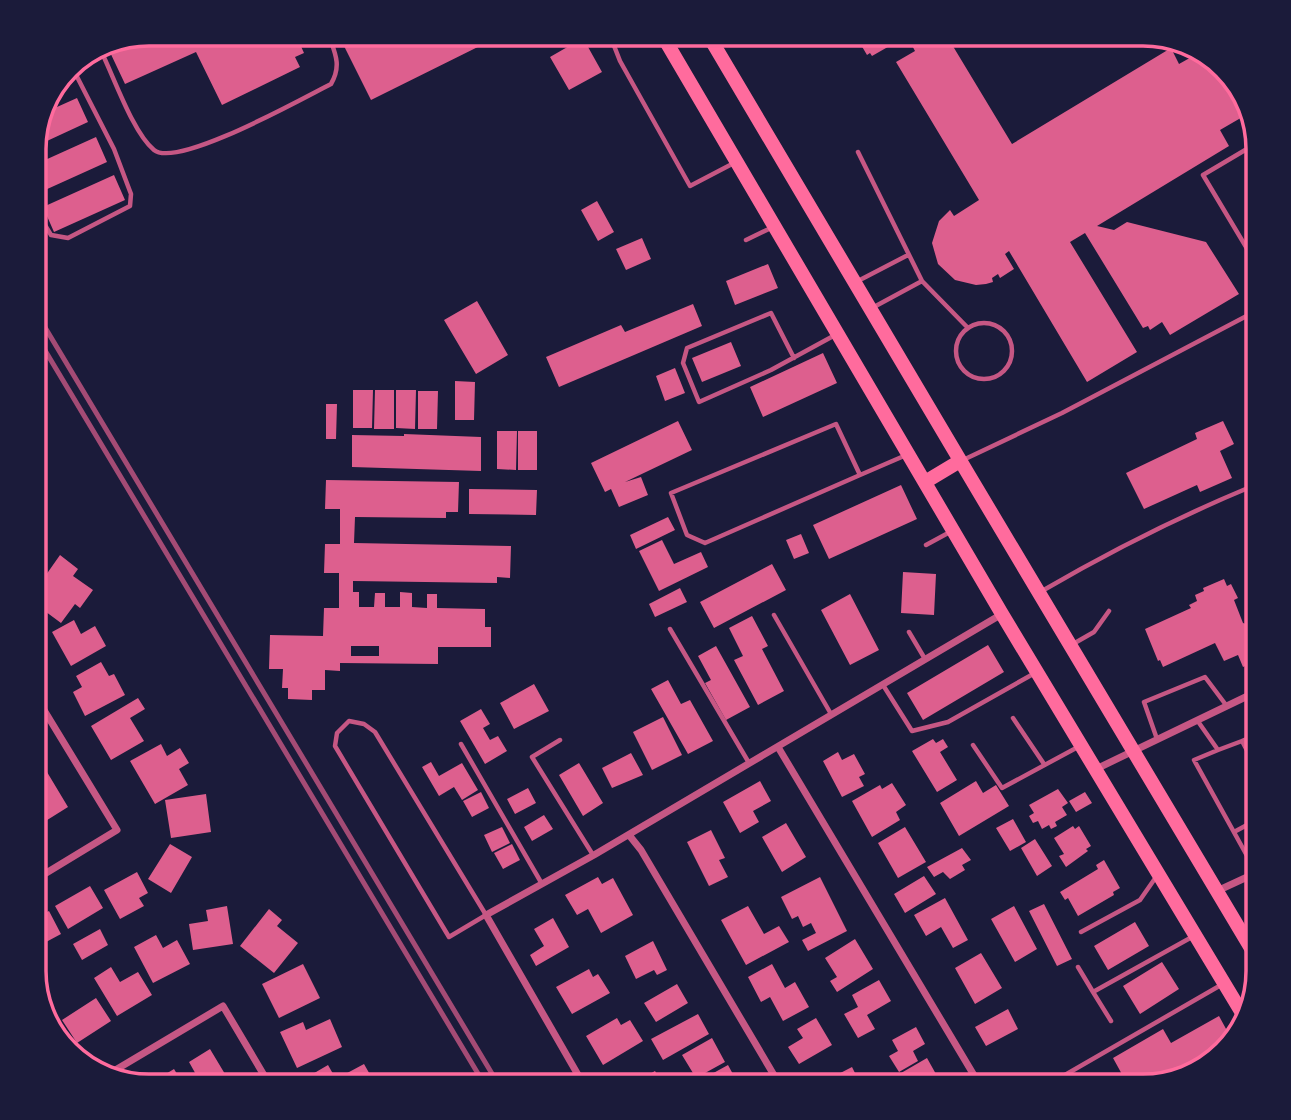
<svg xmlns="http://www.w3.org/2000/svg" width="1291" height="1120" font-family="'Asap Condensed',sans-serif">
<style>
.building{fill:#dd5f8e;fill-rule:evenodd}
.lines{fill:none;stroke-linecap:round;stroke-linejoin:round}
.service{stroke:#c65784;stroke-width:4.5}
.minor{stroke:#c65784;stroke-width:7}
.primary{stroke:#ff6b9d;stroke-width:14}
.rail{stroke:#a44b75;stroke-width:5}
.rim{fill:none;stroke:#ff6b9d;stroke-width:3.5}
</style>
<rect width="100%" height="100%" fill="#1b1b3a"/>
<path class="building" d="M148,33H295L304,53L295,57L300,67L222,105L196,52L125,84L108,48Z
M370,33H506L371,100L344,46Z
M854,33H919L926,44L945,33L1012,144L1171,48L1179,64L1195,55L1224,67L1249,104L1251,112L1220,130L1229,146L1097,226L1114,230L1127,222L1206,242L1239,294L1170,335L1162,322L1150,330L1148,326L1143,328L1085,233L1070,242L1137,352L1087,382L1009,251L1005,254L1014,269L1000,278L998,274L992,278L993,282L986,284L976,285L955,280L938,264L932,243L939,221L950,210L954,216L979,200L896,62L915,51L907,36L872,56L870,53L867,55Z
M583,38L602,72L569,90L550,57Z
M77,98L88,122L34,147V140L48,111Z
M96,137L107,162L34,195V165Z
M114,175L125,200L54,232L43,207Z
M597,201L614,232L598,241L581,210Z
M642,238L651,259L626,270L616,249Z
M768,264L778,288L735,305L726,281Z
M477,301L508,355L476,374L444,320Z
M693,304L702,326L559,387L546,357L621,325L625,332Z
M731,342L741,366L702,382L692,358Z
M823,353L837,383L763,417L750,387Z
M675,368L685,393L665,401L656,376Z
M455,381L475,382L474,420H455Z
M353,390H373L372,428H353Z
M375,390H394V429H374Z
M396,390H416L415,429L396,428Z
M418,391H438L437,429H418Z
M326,404H337L336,439H326Z
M678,421L692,450L625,482L641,477L648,495L619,507L611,489L605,492L591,463Z
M1223,421L1234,444L1220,451L1232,478L1200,492L1197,485L1144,509L1126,473L1197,439L1195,433Z
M497,431H517L516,470L497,469Z
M518,431H537V470H518Z
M404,434L481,437V471L352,467V435L404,436Z
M326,480L459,482L458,512H446V518L355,517L354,543L511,546L510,578L497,577V583L353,581V592H359V607H374L375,593H385V607H400V592L412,593V607L427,608V594H437V608L485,609V627H491V647H438V664L340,663V671L325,670V690H312V700L288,699V688H282L283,669H269L270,635L323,636L324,608H339V573H324L325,544H340V509H325ZM351,646H379V656H351Z
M901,485L917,519L829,559L813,525Z
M469,489L537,490L536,515L469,514Z
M668,517L675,530L636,549L630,535Z
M801,534L809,553L794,559L786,540Z
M662,540L674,564L701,552L708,567L659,591L639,551Z
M60,555L78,569L73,576L93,590L80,608L75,604L61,623L34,603V592Z
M1258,555V576L1250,558Z
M772,564L786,590L714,628L700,602Z
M903,572L936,574L934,615L901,613Z
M1224,579L1227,586L1231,584L1238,598L1234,600L1243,623L1246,624L1258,649V660L1243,667L1238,655L1224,661L1215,643L1163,667L1160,660L1158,661L1145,629L1191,608L1189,605L1197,601L1195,595L1204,591L1203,588Z
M680,588L687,602L655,617L649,604Z
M850,594L879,650L850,665L821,610Z
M752,616L768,646L762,649L784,691L758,705L734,660L743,656L729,628Z
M74,620L81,634L95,626L106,646L71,666L52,632Z
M988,645L1004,672L923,720L907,693Z
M716,646L750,707L726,720L705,683L711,680L698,656Z
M101,662L109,676L114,674L125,695L85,716L73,692L82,687L76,676Z
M668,680L681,704L690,700L713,741L688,754L651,689Z
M534,684L549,711L514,729L500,703Z
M138,698L145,709L130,718L144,741L111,760L91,726Z
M481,709L490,724L483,728L490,740L498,736L507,751L485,764L460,721Z
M663,717L682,755L652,770L633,732Z
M933,739L936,743L943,739L948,747L940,752L957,780L937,792L912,751Z
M161,744L167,756L180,748L189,763L179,769L188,785L155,804L130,761Z
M838,752L842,760L854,754L865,774L859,777L864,786L842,797L823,761Z
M631,753L643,775L612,788L602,768Z
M431,762L439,776L462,763L478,790L462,800L454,787L439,796L422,767Z
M579,763L603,803L583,816L559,775Z
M47,772L68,807L44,822L33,805V781Z
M760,781L771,801L753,811L759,822L740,833L723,802Z
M976,781L983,793L996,785L1009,806L959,836L940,803Z
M892,783L906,805L896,812L900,820L872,837L852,801L880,785L882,789Z
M528,788L536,803L515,814L507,799Z
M1058,789L1068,803L1062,807L1067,815L1055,822L1057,826L1051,829L1049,825L1042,829L1038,821L1033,823L1029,816L1034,813L1029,805Z
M481,792L489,808L472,817L463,801Z
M1085,792L1092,803L1076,812L1069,801Z
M206,794L211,832L171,838L165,800Z
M544,815L553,829L532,841L524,827Z
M1013,819L1026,842L1010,851L996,828Z
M786,823L806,857L782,872L762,837Z
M1073,826L1075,829L1079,826L1091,846L1086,849L1088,851L1066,867L1059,856L1064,854L1054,838Z
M502,827L510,843L492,852L484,835Z
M905,827L926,862L898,878L878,843Z
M711,830L725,858L719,860L728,877L709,886L687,842Z
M1035,839L1052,866L1037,876L1021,848Z
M170,844L192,857L171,893L148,879Z
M512,844L520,860L503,869L494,853Z
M962,848L971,860L962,865L965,870L950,879L943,872L934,877L927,867Z
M1104,860L1120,888L1113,892L1114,895L1078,916L1068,898L1065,900L1060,892L1098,869L1096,865Z
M137,872L148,893L139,898L144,906L120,919L104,890Z
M924,876L936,894L905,913L894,894Z
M598,877L602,884L613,878L633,915L601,933L588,909L577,915L565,895Z
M820,877L847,931L808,951L802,940L816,933L811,923L803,927L798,916L792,919L781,897Z
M90,886L103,908L68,929L55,906Z
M945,898L968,940L953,948L941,927L926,936L914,915Z
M1044,904L1072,959L1057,966L1029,911Z
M227,906L233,944L193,950L189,924L208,921L206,910Z
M748,906L764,934L779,926L789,942L746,965L721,920Z
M1014,906L1037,949L1015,962L991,919Z
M269,909L282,920L277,926L298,943L274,973L240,946Z
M49,911L61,934L33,949V919Z
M553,918L569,947L536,966L530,955L544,946L534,929Z
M1135,922L1149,946L1108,970L1094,946Z
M100,929L108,945L82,960L73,944Z
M156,935L163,948L177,940L190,964L153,983L134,947Z
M855,939L873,969L837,992L830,981L837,977L825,958Z
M653,941L667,970L657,975L654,970L636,979L625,956Z
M981,953L1002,988L975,1004L955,968Z
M1162,962L1179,989L1140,1014L1123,986Z
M303,964L320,998L279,1018L262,984Z
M772,964L785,988L795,982L809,1007L783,1021L770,997L761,1002L748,977Z
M111,967L120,982L138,972L152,995L117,1016L94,978Z
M589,969L593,977L598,974L610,993L572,1014L556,987Z
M879,980L891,1001L867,1015L875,1029L858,1038L844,1014L858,1007L852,995Z
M677,984L688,1003L656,1022L644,1003Z
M96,998L111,1021L77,1043L62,1020Z
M1008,1009L1018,1029L986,1046L975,1027Z
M698,1014L709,1034L663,1060L651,1039Z
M1219,1016L1231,1038L1224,1053L1187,1078L1143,1087H1129L1113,1058L1163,1029L1171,1043Z
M617,1018L621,1025L630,1020L643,1041L603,1065L586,1036Z
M816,1018L832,1045L799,1064L788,1047L803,1038L797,1029Z
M330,1019L342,1047L297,1068L280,1032L303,1022L306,1030Z
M916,1027L925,1044L913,1051L918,1061L899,1072L889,1056L898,1051L892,1040Z
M712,1038L725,1062L696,1078L682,1055Z
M210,1049L231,1084L226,1087H203L189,1062Z
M927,1058L941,1083L933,1087H893L889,1080Z
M364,1064L376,1085L373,1087H308L304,1079L328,1065L336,1079Z
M728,1065L740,1087H699L697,1082Z
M852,1067L862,1087H823L821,1083Z
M174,1069L185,1087L146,1086Z
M655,1071L664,1087H637L634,1083Z"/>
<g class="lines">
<path class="service" d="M609,33L620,61L690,186L734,163
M101,51C114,77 133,133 154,150C177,169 303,98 331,84C342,65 335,53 328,33
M1257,143L1203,175L1258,267
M858,152L922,281L968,328
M34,207L51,235L68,238L130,206L131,194L114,149L71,65
M746,240L771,228
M856,282L908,255
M872,308L922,281
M956 351a28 28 0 1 1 56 0a28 28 0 1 1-56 0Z
M794,358L771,313L687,348L683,363L699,402L771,370L837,334
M836,424L860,475L705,543L687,535L671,493Z
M963,460L1062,413L1258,310
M860,475L904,456
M926,545L950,532
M1042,591C1109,552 1176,518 1248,488L1258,489
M774,615L831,714
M670,629L749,763
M909,632L925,659
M1073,644L1094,632L1109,611
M883,685L912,731L948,722L1035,673
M1013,718L1044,764
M1197,720L1218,750L1194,760L1256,872
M349,721L364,724L375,732L486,915L449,937L335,746L337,733Z
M1157,739L1144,702L1205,677L1226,705
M560,740L532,757L593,855
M1242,741L1258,734
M461,744L542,884
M973,745L1002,788L1078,747
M1218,750L1242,741L1258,771
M1234,832L1258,819
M1081,932L1140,900L1156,877
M1078,967L1093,992L1192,937
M1093,992L1111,1021
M1063,1087L1058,1079L1221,985"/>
<path class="minor" d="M778,747L981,1087
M1096,769L1258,691
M629,835L641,850L781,1087
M33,881L117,830L33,692
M1217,891L1258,872
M112,1072L223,1006L271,1087
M585,1087L486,915L594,855L1002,614"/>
<path class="primary" d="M661,33L1002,614L1242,1013
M707,33C890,343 1073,651 1258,960
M925,482L960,461"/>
<path class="rail" d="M34,309L500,1087
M34,332L486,1087"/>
</g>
<path d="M0 0H1291V1120H0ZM149 46H1143A103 103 0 0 1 1246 149V971A103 103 0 0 1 1143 1074H149A103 103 0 0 1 46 971V149A103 103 0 0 1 149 46Z" fill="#1b1b3a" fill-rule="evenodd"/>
<path class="rim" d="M149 46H1143A103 103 0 0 1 1246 149V971A103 103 0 0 1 1143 1074H149A103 103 0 0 1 46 971V149A103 103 0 0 1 149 46Z"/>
</svg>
